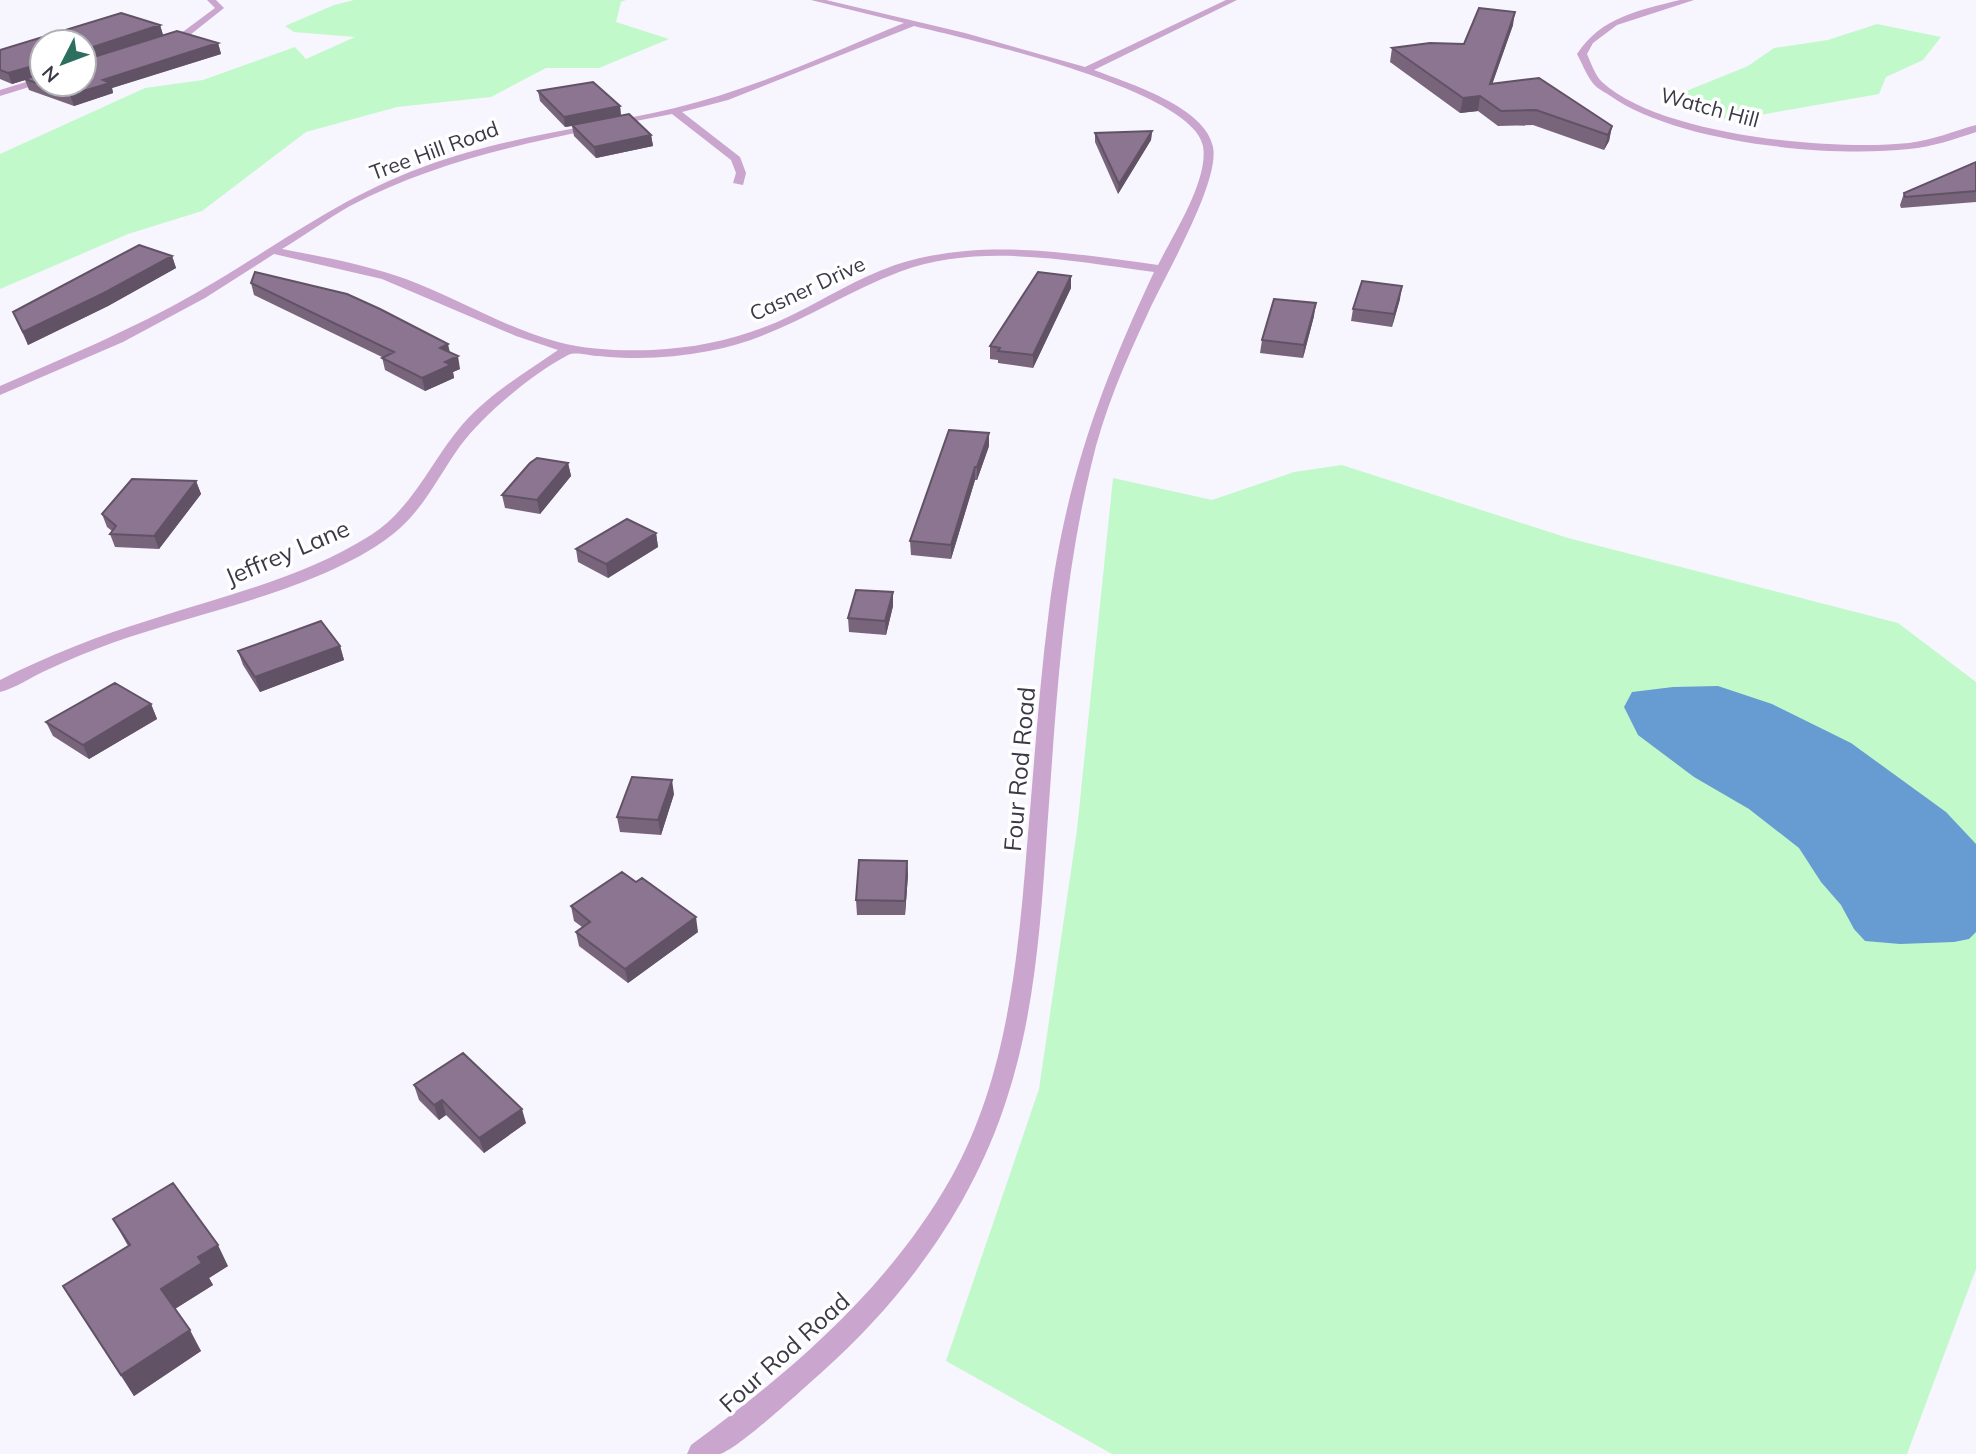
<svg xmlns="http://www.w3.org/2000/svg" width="1976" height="1454" font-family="Mulish,sans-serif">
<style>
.green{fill:#c2f9cb}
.water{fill:#679cd2}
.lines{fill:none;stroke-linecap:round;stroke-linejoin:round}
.minor{fill:#caa5ce;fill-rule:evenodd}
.wall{fill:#78657c}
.shaded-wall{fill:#615265}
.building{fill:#8b7590;stroke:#615265;stroke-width:2}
.labels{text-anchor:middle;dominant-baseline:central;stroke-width:7;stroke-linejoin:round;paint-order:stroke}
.far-street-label{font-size:21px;fill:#3c3947;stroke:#fff}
.street-label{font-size:24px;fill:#3c3947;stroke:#fff}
</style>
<rect width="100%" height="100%" fill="#f7f5fd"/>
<path class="green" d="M354,0H626L621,2L616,22L669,39L599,68H546L491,97L397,107L306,132L202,211L128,234L0,289V154L145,88L203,80L295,47L306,59L355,37L294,32L285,26L334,5Z
M1877,24L1941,37L1923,60L1886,77L1879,94L1743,118L1712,119L1687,106L1684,92L1748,66L1774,48L1828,40Z
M1342,465L1568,538L1898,623L1976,682V1269L1907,1454H1112L946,1361L1039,1089L1077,830L1113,478L1212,500L1294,472Z"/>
<path class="water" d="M1718,686L1772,704L1851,743L1946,812L1976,844V932L1969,939L1954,942L1900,944L1865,941L1854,929L1841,905L1821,882L1799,848L1749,809L1694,777L1638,735L1624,707L1632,692L1673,687Z"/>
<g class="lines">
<path class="minor" d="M207,0H216L224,8L190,35L161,43V39L184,31L215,8Z
M811,0H826L965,33L1085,67L1226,0H1237L1094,70C1128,83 1206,107 1213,147C1220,183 1164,277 1148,313C1125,362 1103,413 1091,466C1062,586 1056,709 1047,831C1041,921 1035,1012 1007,1098C973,1205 905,1298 822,1372C804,1388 738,1449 720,1454C710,1454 697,1454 687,1454L691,1445C792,1371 888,1289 951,1178C1007,1078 1018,959 1027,846C1034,767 1039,688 1049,610C1065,483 1100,387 1154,272C1071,261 980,242 899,272C833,297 780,338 709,351C673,358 636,360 599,356C590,356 576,351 568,355C532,374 484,414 460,446C440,474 425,506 399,529C331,588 197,612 112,643C90,651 68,660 47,670C31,677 16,688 0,692V680C49,655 100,635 153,619C227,595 305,577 371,535C413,508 431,461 462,425C489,394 525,373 558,350L516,336L382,279L274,254L205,298L123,342L0,395V386C66,357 133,329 196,293C273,249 338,198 423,167C505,136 591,128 675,108C754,89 829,54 904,23ZM914,26C967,39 1192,89 1203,146C1209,180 1173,235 1158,265C1070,253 981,237 895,265C858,278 825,299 790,316C747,337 701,348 652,350C621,351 588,350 558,342C505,328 457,298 406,279C366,265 324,257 282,249C305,235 327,219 350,206C451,153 562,136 672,114L731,160L736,173L733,183L743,185L746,173L740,157L682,112L728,100Z
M1680,0H1694L1617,25L1593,43L1587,54C1591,63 1595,75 1602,82C1661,136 1832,151 1909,143C1933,140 1954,131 1976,125V132C1955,139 1932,147 1909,149C1828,158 1676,143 1609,95C1603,91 1596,88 1592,82C1586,74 1582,63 1577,54C1601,17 1640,10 1680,0Z
M42,77V83L0,96V90Z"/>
</g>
<path class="wall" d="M160,25L163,35L218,43L221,54L112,88L113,93L74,106L29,90L25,80L12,84L0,79V50Z
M1513,25L1492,84L1612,126L1609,141L1604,150L1533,125L1498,126L1478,111L1460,113L1390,62L1392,48L1464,44Z
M538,91L620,106L621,116L651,135L653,146L596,158L574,136L572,126L565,127L540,101Z
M1152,131L1151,140L1118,194L1095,142V133Z
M1976,162V202L1901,208L1900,205L1904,193Z
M172,256L176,268L108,306L28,345L13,312Z
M1071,276V288L1033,368L998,363V360L990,359V346Z
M251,283L450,352L460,369L453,372L454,378L425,391L385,370L382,357L254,295Z
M1400,299L1392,327L1351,321L1353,309Z
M1314,316L1303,358L1260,353L1262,340Z
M989,446L977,480H975L951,559L911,555L910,541Z
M568,463L571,476L540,514L505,508L502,495Z
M196,481L201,494L159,549L115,547L110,534L112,531L107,527L102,514Z
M656,533L658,547L608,578L578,562L576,549Z
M893,592V606L886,635L849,632L848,618Z
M340,646L344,660L260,692L243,665L238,651Z
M151,704L157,719L89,759L53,736L46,722Z
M674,794L661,835L620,832L617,817Z
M907,861L908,875L905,915H857L856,900Z
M571,906L698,932L628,983L579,946L576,932L582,927L574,921Z
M414,1085L526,1123L484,1153L446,1115L439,1120L419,1100Z
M113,1219L228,1266L209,1278L213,1285L175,1309L201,1351L134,1396L63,1286L128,1246Z"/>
<path class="shaded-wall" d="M1515,12L1513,25L1487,99L1490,84Z
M160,25L163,35L84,61V50Z
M218,43L221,54L112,88L113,93L74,106L70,95L103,80Z
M40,64L42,75L12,84L8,73Z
M1480,96L1478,111L1460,113L1463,98Z
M620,106L621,117L565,127L564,117Z
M1612,126L1609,141L1604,150L1608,135Z
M1152,131L1151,140L1118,194L1119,184Z
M651,135L653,146L596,158L594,147Z
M172,256L176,268L108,306L28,345L23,332Z
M1071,276V288L1033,368V355Z
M1402,286L1400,299L1392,327L1394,314Z
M1316,303L1314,316L1303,358L1304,345Z
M448,344L451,357L440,348Z
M458,356L460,369L453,372L454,378L425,391L422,378L445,362Z
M989,433V446L977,480V467Z
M568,463L571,476L540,514L537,500Z
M975,467V480L951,559V545Z
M196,481L201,494L159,549L154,536Z
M656,533L658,547L608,578L606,564Z
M893,592V606L886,635L885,621Z
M340,646L344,660L260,692L255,677Z
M151,704L157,719L89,759L83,745Z
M672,780L674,794L661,835L658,820Z
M907,861L908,875L905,915V901Z
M696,917L698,932L628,983L625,969Z
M442,1100L446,1115L439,1120L434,1105Z
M522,1109L526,1123L484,1153L479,1138Z
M218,1245L228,1266L209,1278L213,1285L173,1310L161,1289L198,1257Z
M190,1330L201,1351L134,1396L121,1375Z"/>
<path class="building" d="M1479,8L1515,12L1490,84L1539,78L1612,126L1608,135L1536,110L1501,111L1480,96L1463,98L1392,48L1430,43L1464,44Z
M121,13L160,25L84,50V42H42V84H84V60L177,31L218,43L103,80L110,83L70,95L25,79L40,74V64L8,73L0,70V50Z
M593,82L620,106L564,117L538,91Z
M629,114L651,135L594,147L572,125Z
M1152,131L1119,184L1095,133Z
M1976,162V191L1905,197L1904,193Z
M139,245L172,256L104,293L23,332L13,312Z
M255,272L347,294L380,309L448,344L440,348L458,356L445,362L451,365L422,378L382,358L394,352L251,283Z
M1038,272L1071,276L1033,355L998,351L1000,348L990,346Z
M1362,281L1402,286L1394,314L1353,309Z
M1274,299L1316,303L1304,345L1262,340Z
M949,430L989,433L977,467H975L951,545L910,541Z
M537,458L568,463L537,500L502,495L530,463Z
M132,479L196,481L154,536L110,534L116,526L102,514Z
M627,519L656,533L606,564L576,549Z
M856,590L893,592L885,621L848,618Z
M321,621L340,646L255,677L238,651Z
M115,683L151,704L83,745L46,722Z
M632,777L672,780L658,820L617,817Z
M859,860L907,861L905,901L856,900Z
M622,872L636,882L642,878L696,917L625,969L576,932L590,922L571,906Z
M463,1053L522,1109L479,1138L442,1100L434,1105L414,1085Z
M173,1183L218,1245L198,1257L202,1263L161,1289L190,1330L121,1375L63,1286L130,1245L113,1219Z"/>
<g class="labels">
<g class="far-street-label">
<text transform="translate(1710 107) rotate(15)">Watch Hill</text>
<text transform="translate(434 150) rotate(-20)">Tree Hill Road</text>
<text transform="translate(807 288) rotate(-25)">Casner Drive</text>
</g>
<g class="street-label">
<text transform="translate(287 552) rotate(-23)">Jeffrey Lane</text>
<text transform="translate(1019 769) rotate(-85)">Four Rod Road</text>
<text transform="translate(784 1352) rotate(-42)">Four Rod Road</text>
</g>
</g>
<g transform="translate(63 63) rotate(228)"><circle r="33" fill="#ffffff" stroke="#b1b0b5" stroke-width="2"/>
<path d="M0-5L12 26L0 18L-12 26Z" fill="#2d6f5f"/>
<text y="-10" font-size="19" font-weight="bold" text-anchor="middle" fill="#3c3947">N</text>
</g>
</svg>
